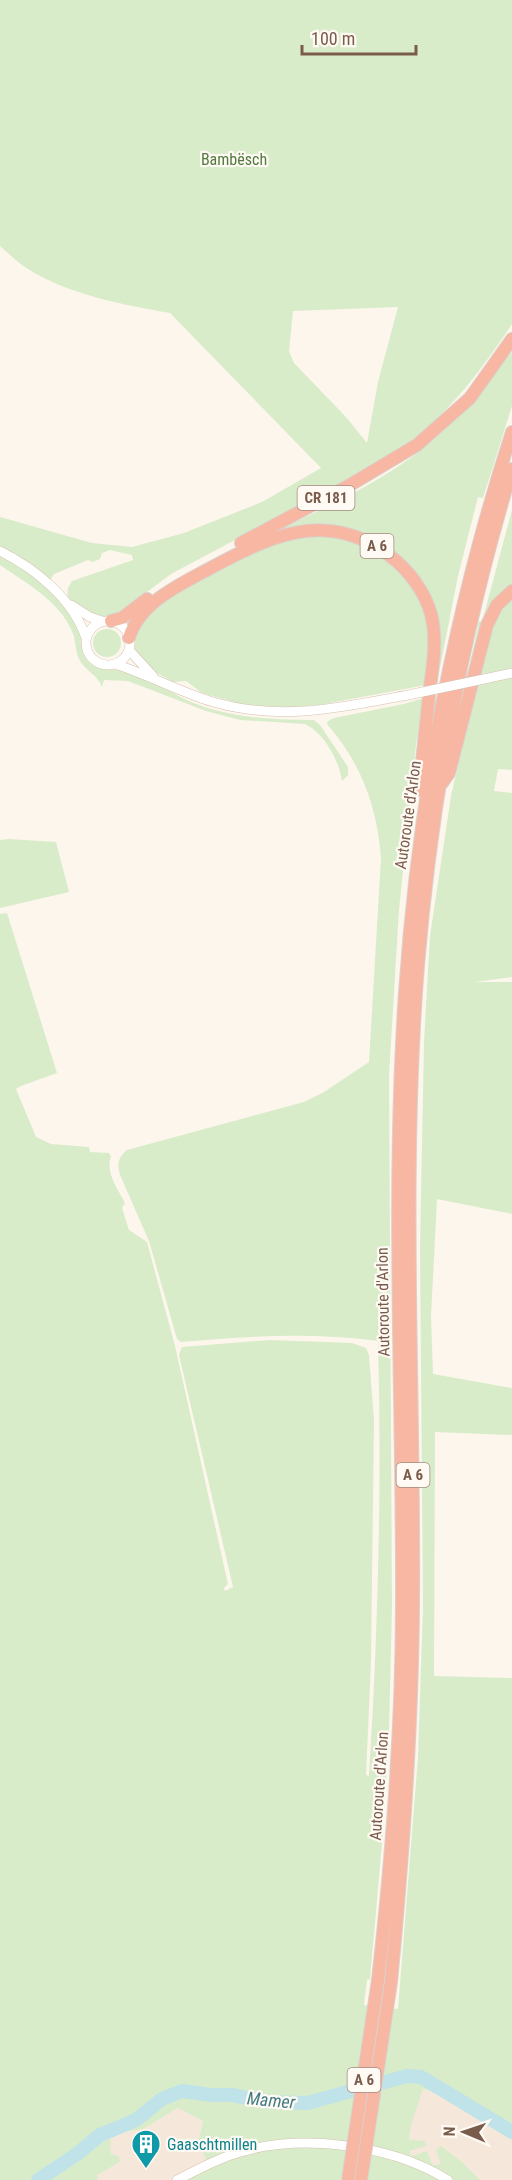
<svg xmlns="http://www.w3.org/2000/svg" width="512" height="2180" font-family="'Roboto Condensed',sans-serif">
<style>
.residential{fill:#f5e8da}
.green{fill:#d8ecc9;fill-rule:evenodd}
.lines{fill:none;stroke-linecap:round;stroke-linejoin:round}
.river{stroke:#bfe3e8;stroke-width:14}
.secondary-casing{stroke:#d6c0b0;stroke-width:10}
.motorway-casing{stroke:#dad1cd;stroke-width:14}
.secondary{stroke:#fff;stroke-width:9}
.motorway{stroke:#f7b7a3;stroke-width:12}
.secondary-bridge-casing{stroke:#d6c0b0;stroke-width:10;stroke-linecap:butt}
.motorway-bridge-casing{stroke:#dad1cd;stroke-width:14;stroke-linecap:butt}
.secondary-bridge{stroke:#fff;stroke-width:9}
.motorway-bridge{stroke:#f7b7a3;stroke-width:12}
.labels{text-anchor:middle;dominant-baseline:central;stroke-width:4.5;stroke-linejoin:round;paint-order:stroke}
.shield{fill:#fffaf3;stroke:#a28b7f;stroke-width:1.5}
.shield-label{font-size:15px;font-weight:bold;fill:#7a5c4d}
.park-label{font-size:16px;fill:#537a41;stroke:#fffaf3}
.street-label{font-size:16px;fill:#7a5c4d;stroke:#fffaf3}
.culture-label{font-size:16px;fill:#0d838f;stroke:#fffaf3;text-anchor:start}
.water-label{font-size:18px;font-style:italic;fill:#437c86;stroke:#fffaf3}
</style>
<rect width="100%" height="100%" fill="#fdf6ec"/>
<path class="residential" d="M423,2089L457,2099L512,2132V2180H480L463,2163L433,2165L427,2151L411,2156L410,2151L425,2146L409,2141L410,2125Z
M178,2108L203,2121L198,2142L209,2164L177,2180H98L96,2175L120,2162L111,2154L109,2134L143,2129Z"/>
<path class="green" d="M0,0H512V324C476,378 444,419 391,457L171,574L147,592L129,611L115,617H100L68,602C72,612 77,622 80,632C84,643 79,653 89,662C101,674 118,667 133,672C153,680 171,693 191,702C230,718 272,720 314,720L320,725L348,767V775L342,781C339,760 324,733 305,724L240,720L206,711L128,681L104,680L102,687C97,674 85,671 79,659C75,650 76,640 72,631C60,602 25,582 0,565V517L92,543L132,547L184,533L262,502L321,468L170,313C124,305 65,294 25,267C16,261 8,253 0,246ZM398,307L378,382L367,443L346,417L294,363L289,351L293,311ZM110,550L132,555L133,560L72,581L68,588L67,601L48,584L54,574L88,560L93,562L100,559L102,553Z
M512,352V406L483,498L478,497L458,576L435,693L438,644L405,561L374,538L347,529L267,535C327,507 393,478 442,432C468,408 488,378 512,352Z
M512,510V586L506,590L464,690L479,621L482,622Z
M299,536C311,536 325,534 336,536C385,544 427,589 430,639C430,654 427,670 426,685L319,705L292,707L248,706L202,693L186,681L173,682L155,672L138,656L135,649L134,636L148,613L182,588L258,549Z
M512,598V770L498,769L494,791L512,793V977L475,982H512V1214L437,1199L431,1316L433,1374L512,1388V1435L435,1432L434,1676L512,1678V2132L457,2099L423,2089L411,2125L409,2140L425,2141L426,2146L410,2151L411,2156L427,2151L433,2165L441,2164L436,2150L441,2146L463,2163L480,2180H177L208,2164L198,2142L203,2121L178,2108L143,2129L110,2134L111,2154L119,2156L120,2162L97,2175L98,2180H0V914L7,913L57,1073L21,1086L16,1089L36,1137L51,1144L89,1147L90,1152L109,1153L111,1157C105,1173 118,1189 125,1203L122,1208L129,1230L147,1242L175,1346L228,1584L224,1588L225,1591L233,1587L179,1355L182,1347L269,1340L352,1343L366,1348L369,1355L374,1420L371,1663L366,1775L369,1776C378,1631 382,1486 378,1341C312,1332 247,1336 181,1342L177,1339L149,1241L120,1175C117,1164 118,1157 127,1150L304,1102L324,1092L369,1062L381,858C377,806 361,763 327,724L328,721L334,718L404,704L424,698L416,745L399,910L389,1075L392,1608L389,1729L383,1832L370,1979L367,1980L364,2005L398,2009L418,1757L423,1608L420,1247L424,1042L430,936L451,796L472,703L492,626L501,608Z
M93 643a14 14 0 1 1 28 0a14 14 0 1 1-28 0Z
M9,839L56,842L69,892L0,908V840Z"/>
<g class="lines">
<path class="river" d="M38,2180L77,2154L100,2135L136,2120L162,2099L182,2091L211,2095H232L269,2102L307,2103L407,2076L421,2077L512,2132"/>
<g class="secondary-casing">
<path id="secondary" d="M0,551C36,569 73,599 86,638
M71,605L90,617L102,621
M86 643a22 22 0 1 1 44 0a22 22 0 1 1-44 0Z
M129,650L153,676
M115,664C149,675 180,692 213,702C283,722 344,707 413,694
M484,679L512,673
M177,2180C195,2171 213,2161 231,2155C297,2132 390,2144 448,2180"/>
</g>
<g class="motorway-casing">
<path id="motorway" d="M241,543L350,485L417,445L470,398L512,339
M111,621L122,618L147,599
M129,638C139,604 177,586 205,571C268,537 326,507 390,556C408,569 425,592 431,614C438,641 432,669 429,696C426,727 422,759 419,790
M442,783L449,773L487,625L497,605L512,591
M378,1980C392,1856 402,1730 402,1605C403,1401 391,1196 405,993C418,802 453,614 512,432
M391,1982C403,1857 412,1733 413,1607C415,1393 401,1178 418,965C432,796 463,630 512,469"/>
</g>
<use href="#secondary" class="secondary"/>
<use href="#motorway" class="motorway"/>
<g class="secondary-bridge-casing">
<path id="secondary-bridge" d="M413,694L484,679"/>
</g>
<g class="motorway-bridge-casing">
<path id="motorway-bridge" d="M348,2180L378,1980
M361,2180L391,1982"/>
</g>
<use href="#secondary-bridge" class="secondary-bridge"/>
<use href="#motorway-bridge" class="motorway-bridge"/>
</g>
<defs>
<g id="building-pin" transform="scale(1.5)"><path d="M0 17L-7.5 6A9.5 9.5 0 1 1 7.5 6Z" fill="#0f9aa8" stroke="#fffaf3"/><path d="M-4-6H4V6H1V3H-1V6H-4ZM-2.5-4.3h1.7v1.8h-1.7ZM.8-4.3h1.7v1.8H.8ZM-2.5-1h1.7V.8h-1.7ZM.8-1h1.7V.8H.8Z" fill="#fff"/></g>
</defs>
<g fill-rule="evenodd">
<use href="#building-pin" x="146" y="2144"/>
</g>
<g class="labels">
<g class="shield">
<rect x="297.5" y="486" width="57" height="24" rx="4.5"/>
<rect x="360.5" y="534" width="33" height="24" rx="4.5"/>
<rect x="396.5" y="1463" width="33" height="24" rx="4.5"/>
<rect x="347.5" y="2068" width="33" height="24" rx="4.5"/>
</g>
<g class="shield-label">
<text x="326" y="498">CR 181</text>
<text x="377" y="546">A 6</text>
<text x="413" y="1475">A 6</text>
<text x="364" y="2080">A 6</text>
</g>
<g class="park-label">
<text x="234" y="159">Bambësch</text>
</g>
<g class="street-label">
<text transform="translate(408 815) rotate(-82)">Autoroute d'Arlon</text>
<text transform="translate(383 1302) rotate(-91)">Autoroute d'Arlon</text>
<text transform="translate(379 1786) rotate(-86)">Autoroute d'Arlon</text>
</g>
<g class="culture-label">
<text x="167" y="2144">Gaaschtmillen</text>
</g>
<g class="water-label">
<text transform="translate(271 2100) rotate(5)">Mamer</text>
</g>
</g>
<g transform="translate(464 2132) rotate(272)" stroke="#fffaf3" stroke-width="4.5" paint-order="stroke">
<path d="M0-4.5L10 22L0 15L-10 22Z" fill="#7a5c4d"/>
<text y="-9" font-size="16" font-weight="bold" text-anchor="middle" fill="#7a5c4d">N</text>
</g>
<path d="M302 45v9h114v-9" fill="none" stroke="#7a5c4d" stroke-width="3"/>
<text x="311" y="45" font-size="18" fill="#7a5c4d" stroke="#fffaf3" stroke-width="4.5" paint-order="stroke">100 m</text>
</svg>
